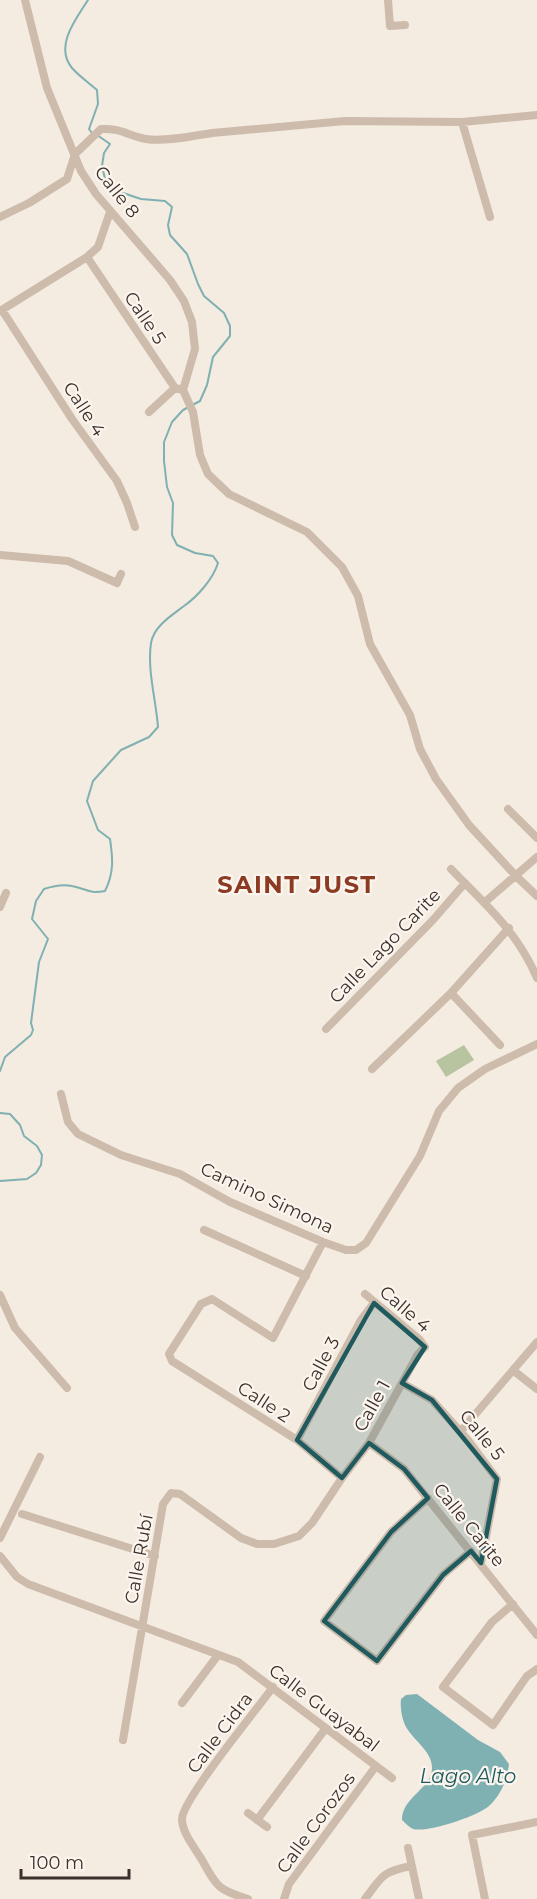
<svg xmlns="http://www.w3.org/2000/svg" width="537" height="1899" font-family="Montserrat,sans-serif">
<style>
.green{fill:#b8c4a0}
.water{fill:#7fb0b2}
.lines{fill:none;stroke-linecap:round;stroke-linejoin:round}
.stream{stroke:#7fb0b2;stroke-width:2}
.minor{stroke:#cdbbac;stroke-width:8}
.marked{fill:#1f5a5e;fill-opacity:0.2;stroke:#1f5a5e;stroke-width:4.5;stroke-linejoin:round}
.labels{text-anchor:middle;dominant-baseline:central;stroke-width:4.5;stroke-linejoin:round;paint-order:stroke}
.street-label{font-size:18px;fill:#3b302b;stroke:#fbf5ee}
.water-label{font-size:20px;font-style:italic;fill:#1f5a5e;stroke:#fbf5ee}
.district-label{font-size:24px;font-weight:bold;letter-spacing:1.5px;fill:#8c3b22;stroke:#fbf5ee}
</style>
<rect width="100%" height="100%" fill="#f4ebe1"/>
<path class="green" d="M464,1045L474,1060L446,1077L436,1061Z"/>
<path class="water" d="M417,1694L478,1740L500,1752L509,1764C507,1780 501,1795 489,1806C478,1816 427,1833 413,1829C409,1827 406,1824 402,1820C402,1797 431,1789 432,1769C433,1753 416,1742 408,1730C402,1722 400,1708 401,1699L406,1695Z"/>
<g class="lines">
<path class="stream" d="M88,0C76,19 54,46 72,68C79,76 89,83 97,90L98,104L89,129L92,133
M0,1071L5,1057L31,1035L33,1030L31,1023L39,962L48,939L32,919L36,901L44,889C53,886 63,884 72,886C88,889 88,894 105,891C114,873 113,859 110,839L98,830L87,801L93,781L121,750L149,737L158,727C156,700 147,670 151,643C154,626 171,616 184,606C198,596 213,579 218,563L213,556L195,553L177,545L172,535L173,503L167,487L164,461V442L172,422L183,410L200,401L207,385L213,357L230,336V326L224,313L204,296L198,284L187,254L170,235L168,225L172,207L165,201L141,199L114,190L106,183L102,166L104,153L110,144L97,135
M0,1113L10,1114L20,1125L24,1136L37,1146L42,1155L41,1165L36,1173L27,1179L0,1181"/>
<path class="minor" d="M25,0L47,88L81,171L96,194L170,280L184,301L192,322L195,349L183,390
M388,0L390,26L405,25
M462,122L490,217
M0,217L29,203L67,179L75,154L101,129C122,128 128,136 146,139C163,142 194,136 212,133L345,121L462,122L537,115
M87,257L175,388L183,390
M2,310L72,419L117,481L127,503L135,527
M0,311L87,257L98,247L110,212
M183,390L193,412L200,455L208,474L229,494L307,532L342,567L358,596L370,644L410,715L420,749L436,779L469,825L516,876L537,896
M149,412L175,388
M0,555L68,561L117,583L121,574
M508,809L537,838
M451,869C485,904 517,931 537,978
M485,902L537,857
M0,907L6,893
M451,993L500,1045
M326,1029L433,920L465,883
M372,1069L451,993L509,928
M61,1094L68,1122L78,1134L121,1155L180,1174L230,1202L323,1242L346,1250H356L366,1243L420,1156L439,1111L458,1088L485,1069L537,1044
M204,1230L306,1276
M323,1242L273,1338L212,1299L201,1304L169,1354L172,1361L297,1440L342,1478
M0,1295L15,1328L67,1388
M514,1371L537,1389
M402,1383L432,1400L467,1439L497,1479L481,1563
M461,1431L537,1342
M297,1440L361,1320L374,1303
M369,1443L404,1469L537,1635
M428,1498L391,1532L324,1621L377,1661L443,1575L471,1551
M22,1514L155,1556
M0,1538L40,1457
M0,1556L17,1577L28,1584L238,1662L392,1778
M513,1604L492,1622L443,1687L493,1725L527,1676L537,1669
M182,1703L218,1655
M123,1740L163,1504L171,1493L180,1494L241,1538L257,1544H274L299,1536L312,1523L342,1478L369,1443L418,1354L425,1347L419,1339L365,1294
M248,1813L267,1827
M257,1820L326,1728
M408,1848L419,1899
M248,1899C218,1890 217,1887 202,1860C195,1848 182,1833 182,1819C182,1800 258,1708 273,1687
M284,1899L289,1884L376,1766
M365,1899C383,1875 382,1872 411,1866
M485,1899L472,1835L537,1822"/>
</g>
<path class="marked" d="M374,1303L425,1347L402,1383L432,1400L497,1479L481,1563L471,1551L443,1575L377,1661L324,1621L391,1532L428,1498L404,1469L369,1443L342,1478L297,1440Z"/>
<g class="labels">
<g class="street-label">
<text transform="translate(117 192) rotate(52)">Calle 8</text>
<text transform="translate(145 318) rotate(56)">Calle 5</text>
<text transform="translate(84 409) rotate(57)">Calle 4</text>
<text transform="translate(385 946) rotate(-46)">Calle Lago Carite</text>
<text transform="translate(267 1198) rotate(25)">Camino Simona</text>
<text transform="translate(405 1309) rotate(41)">Calle 4</text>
<text transform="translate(321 1364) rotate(-62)">Calle 3</text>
<text transform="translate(264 1402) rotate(33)">Calle 2</text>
<text transform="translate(372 1406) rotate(-61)">Calle 1</text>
<text transform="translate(482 1435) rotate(51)">Calle 5</text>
<text transform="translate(469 1525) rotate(51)">Calle Carite</text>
<text transform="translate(139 1559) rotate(-80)">Calle Rubí</text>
<text transform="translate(324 1708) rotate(37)">Calle Guayabal</text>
<text transform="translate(220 1733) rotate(-53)">Calle Cidra</text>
<text transform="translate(316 1823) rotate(-54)">Calle Corozos</text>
</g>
<g class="water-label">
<text x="468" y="1776">Lago Alto</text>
</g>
<g class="district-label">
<text x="297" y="884">SAINT JUST</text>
</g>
</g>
<path d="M21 1869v9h108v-9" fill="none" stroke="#3b302b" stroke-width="3"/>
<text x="30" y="1869" font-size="18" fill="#3b302b" stroke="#fbf5ee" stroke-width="4.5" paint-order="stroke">100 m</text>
</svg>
